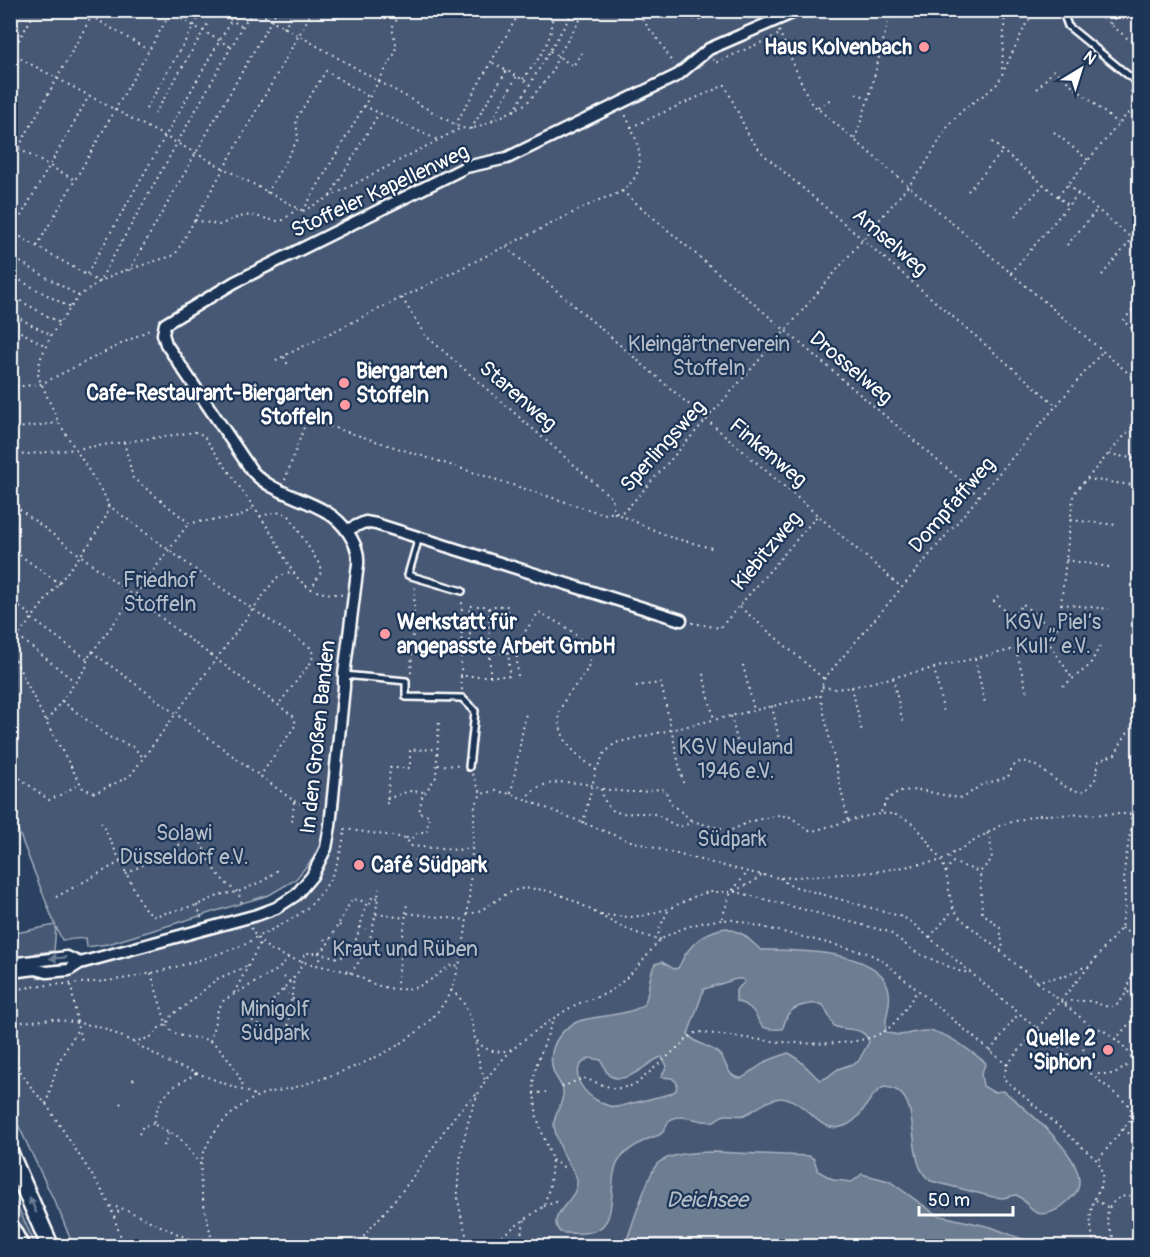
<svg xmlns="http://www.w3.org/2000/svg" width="1150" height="1257" font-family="Pangolin,sans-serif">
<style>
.green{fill:#465975;stroke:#a2acba;stroke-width:1.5}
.water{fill:#6d7d92;stroke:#a7b1be;stroke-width:1.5;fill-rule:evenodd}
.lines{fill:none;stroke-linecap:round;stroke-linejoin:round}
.lane-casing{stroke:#fff;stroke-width:10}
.street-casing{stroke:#fff;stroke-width:15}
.primary-casing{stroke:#fff;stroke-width:21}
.path{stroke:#fff;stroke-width:2;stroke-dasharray:1.5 4.5;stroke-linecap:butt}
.lane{stroke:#1d3557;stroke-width:5}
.street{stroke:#1d3557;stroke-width:10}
.primary{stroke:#1d3557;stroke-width:16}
.path-bridge{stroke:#fff;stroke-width:2;stroke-dasharray:1.5 4.5;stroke-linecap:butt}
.oneway{fill:#6c7c92}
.poi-dot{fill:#ff9aa2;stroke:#1d3557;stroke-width:2}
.labels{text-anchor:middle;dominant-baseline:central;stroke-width:4.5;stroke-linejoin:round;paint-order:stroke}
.poi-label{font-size:21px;font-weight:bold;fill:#fff;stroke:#1d3557;text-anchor:end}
.street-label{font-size:21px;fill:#fff;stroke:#1d3557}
.park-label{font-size:21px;fill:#b5bdc8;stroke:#1d3557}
.water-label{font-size:22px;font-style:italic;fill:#b6bec8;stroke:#1d3557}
</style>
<rect width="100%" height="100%" fill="#2a4161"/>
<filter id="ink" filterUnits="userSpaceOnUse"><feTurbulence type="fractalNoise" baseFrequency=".0167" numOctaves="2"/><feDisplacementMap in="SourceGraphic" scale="12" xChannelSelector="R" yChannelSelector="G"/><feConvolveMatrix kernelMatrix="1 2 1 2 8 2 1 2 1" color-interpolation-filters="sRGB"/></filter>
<g filter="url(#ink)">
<path class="green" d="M11,11H1139V1246H73L60,1213L11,1110V977L36,973L37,977L82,968L246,917L278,902L304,879L315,856L295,880L269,895L108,944L87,947L86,938L62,940L56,927L54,951L35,953V960L11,961V934L55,925L14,820L10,817Z
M10,1190L36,1246H29L11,1210Z"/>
<path class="water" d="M727,928L744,935L761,950C790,950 877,949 888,987C893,1004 883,1019 886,1032C906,1039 910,1030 928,1031C948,1032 970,1051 986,1063L981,1074L983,1086L993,1092L1004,1091C1024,1108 1088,1158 1078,1188C1077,1193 1071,1198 1067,1202C1057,1211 1041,1220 1030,1208C1025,1202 1023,1198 1016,1195L1003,1198L993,1197L931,1181C901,1162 928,1089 884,1087C866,1096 863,1122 841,1127C819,1132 810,1107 791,1100C772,1093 760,1109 744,1115C737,1117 728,1113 722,1116C719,1117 717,1120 714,1121C701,1125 681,1110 669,1121C666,1124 666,1130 662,1133C659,1136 654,1137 650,1138C639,1143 627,1149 620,1159C603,1181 626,1231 583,1233C575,1233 567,1234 560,1232C544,1214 580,1200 577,1180C576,1174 572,1170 569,1164C563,1154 556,1138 554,1126C553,1113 565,1103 563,1090C561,1083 555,1077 553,1070C546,1046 564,1023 587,1019C600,1016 635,1014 644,1004C649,999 648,975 655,964L662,962L674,969L678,968C681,964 682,960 685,955C695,940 708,930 727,928ZM736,979H742L745,982L736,990V1001C740,1003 745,1004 749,1007C764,1019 752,1031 782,1029C785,1024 785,1019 788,1014C795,1005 813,1002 823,1005L834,1026C846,1032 864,1025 869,1042L858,1062L838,1069L826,1078L820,1080C811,1073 798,1056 788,1053L767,1061L742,1078C727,1078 728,1064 720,1055C711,1045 695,1045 688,1034L704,989ZM662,1057L667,1066L661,1077L672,1078L677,1083L676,1090L670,1094L617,1107C595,1107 559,1075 589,1058L601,1060C604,1064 605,1073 610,1076C629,1086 648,1060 662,1057Z
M714,1152L809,1156L814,1159L818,1171L834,1180L852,1182L862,1174L889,1181L937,1215L991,1227L1040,1246H625C630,1231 649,1171 658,1163C671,1153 698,1152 714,1152Z"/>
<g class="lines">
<g class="lane-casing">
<path id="lane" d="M1065,10L1064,15L1068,26L1140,85
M419,537L408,575L462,591
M344,675L406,681V697L462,698L475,711L469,767"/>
</g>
<g class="street-casing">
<path id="street" d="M347,530L365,522L376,524L681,620
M10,964L67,957L80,963
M10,972L36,969L47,972L69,970L80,963L257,915L276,908L296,895L312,876L326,848L330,826L344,687V675L358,564C359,552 355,544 349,534C327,498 279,501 252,471L166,344L163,334L165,324L235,282L466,167L507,158L678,75L709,49L799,10"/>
</g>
<g class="primary-casing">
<path id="primary" d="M10,1154L50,1246
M10,1227L20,1246"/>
</g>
<path class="path" d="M214,10L243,27
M252,10L99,282L79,296L51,335L40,360L38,376L59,423L106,498L108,505L107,515L90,543L18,636L11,649L14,658L46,722L83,788L95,793L130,776L276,578L292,571
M254,10L461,128L471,129L491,122L527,103L551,74L558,56L586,10
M635,10L662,45L673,64
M659,10L678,17L700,20V10
M1094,10L1140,49
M171,13L231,47
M10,15L13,10
M91,16L148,50
M1110,24L1121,10
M284,28L294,10
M779,31L810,102L1140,383
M550,51L573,66L583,51
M10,53L303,211
M10,56L36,10
M713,59L715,63L780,34
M493,63L529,83
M1002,69L1005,10
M523,79C538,60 557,37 551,10
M1037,89L1054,70L1118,124
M856,94L867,97
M364,106L438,140
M818,107L831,99
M146,109L199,17
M514,111L574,10
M155,114L208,23
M1128,114L1140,124
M492,120L517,76
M455,125L521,10
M631,127L725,85L750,138L763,154L1057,406
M471,129L507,70
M1054,132L1088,160
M855,139L869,97L891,10
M992,142L1068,205
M19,149L75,180
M10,163L95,10
M1068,185L1140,245
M622,191L979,496
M968,191L1003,151
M267,193L298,139L296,119L326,71L369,97
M330,196L379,113
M1058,196L1139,100L1130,93L1133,90
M303,211L395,53L396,44L392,28L402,10
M303,211L461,128
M1015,216L1044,184
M195,220L219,225L239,217L251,215L276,221L283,220L297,209
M10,231L99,282L117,273L175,255L313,10
M12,232L89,96
M1067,245L1096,211
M37,246C82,168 127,89 172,10
M506,247L901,587
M10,256L79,296
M129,271L277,10
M1011,273L1078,194
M87,274L237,10
M10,275L71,308
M1102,275L1132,239
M10,295L60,323
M402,298L425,335L612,498L615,513L670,537L715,549
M1140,301L1123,321L1140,335
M10,313L50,335
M10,326L46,346
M284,357L289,367
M276,360L601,199C608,197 617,195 623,190C652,168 637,140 625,114
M10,384L23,386L41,384L151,329
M307,419L603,514L625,511L785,331L909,185L923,168L950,123L965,108L988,92L998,83L1026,24L1037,10
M10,429L58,423
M124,442L133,478L189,523L239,517L252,509
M1109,454L1136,459
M10,456L76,449L195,432L203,435C226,468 250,501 272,534C282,550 289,572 304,584C315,594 329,593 343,595
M1087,479L1132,485
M285,480L307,419L313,410
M10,502L134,596L174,628L293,716L296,724L293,729L260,776
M108,505L208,579L311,648L313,654L312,661L278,705
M260,516C271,514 281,509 290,517L321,567V572L311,589
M1071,520L1117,525
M10,548L60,584
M1066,560L1109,567
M998,596L994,601L1012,617L1023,604L1055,632
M10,600L33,617
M1061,604L1109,609
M740,607L824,679
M489,608L490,650
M32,619L87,659
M692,623L720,628L817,516
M18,636L74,681
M1047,640L1072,678
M1016,649L1027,693
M92,652L294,801L292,824
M462,653H486
M470,653V606H486L489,608L493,606H508L509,676H490
M493,653L490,658L486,655V652L490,650L493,653L517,652
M975,659L985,703
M743,665L754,710
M934,668L944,714
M411,673L415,586
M703,674L714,719
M461,676L462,601
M518,676L516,644L539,612C554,621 575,630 585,645C608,679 538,693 566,741C573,753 585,761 596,770
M893,678L903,723
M824,679L1102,352
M636,686L661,683L684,787
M1063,686L1089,666L1100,646
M822,687L836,689L852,687L1037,644C1048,640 1056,634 1059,622L1073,497L1076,491L1140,418
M852,687L862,732
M462,690L461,676H490V658
M62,701L109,737L133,747L144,758
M772,706L781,749
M731,716L742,761
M47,721L87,666V659L189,523
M438,765L462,766
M10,771L49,800L64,793L79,784
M472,774L481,793
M601,789C609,825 631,809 654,814C668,818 677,834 692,821L729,831L752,821L779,815L791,817L806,829L813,831L848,821L820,695L824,679
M511,793L526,713
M387,799L409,791L424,792
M525,800C538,778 569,781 591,785C595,786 599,788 604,789C615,791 626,792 637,792C647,793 656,787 665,790L671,803L692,821
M294,801L320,809
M387,804L390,768H410V750L438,749
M881,812L887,800L899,791L919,790L959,798L966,796L981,785L1008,777L1012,767L1021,761C1045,763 1060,794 1085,791L1095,780L1099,761L1115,754L1125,736L1140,716
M848,821C885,811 904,806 928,842C934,851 942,860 945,870C950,888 948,903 960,918L1092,1027C1104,1028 1116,1039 1125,1048C1131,1055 1132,1062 1140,1068
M101,822L143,907L154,916L197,905L223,894L238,892L263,881L279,869
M583,823L596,770L604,754L615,743L820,695
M344,829L406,838L411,846L458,850L471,847
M987,833L990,837L992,859L980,872L982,912L1000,928L1003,949L1000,951
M406,838H412L418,832H427L429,815L419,813L422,797L436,777L439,720
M949,857L952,862L980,872
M408,859L431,863
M946,872L952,862
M126,874L197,835C208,856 216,880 238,892L243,906
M780,878L789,885L903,917L911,922L1034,1026
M734,891L753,882L762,874
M56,897L120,862
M197,905L202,919
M406,913L407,901
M376,914L405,918
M467,914C486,913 501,892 521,889C556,885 587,909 616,924C630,931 645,936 660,940
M601,915L630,917L646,915L670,908L698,895L709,892H737L889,932L917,953L959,971L970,973
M722,918L731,892L748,872
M339,925L344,928
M360,927L366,929
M251,928C266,961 318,964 349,972C357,975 363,979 370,983C381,987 394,990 406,989C423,988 434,977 447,968L452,965L458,966
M1121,928L1133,935L1140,936
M930,937L949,915L953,908
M324,939L328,944
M660,940L658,931L669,909
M352,949L359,951
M344,951L349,954
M318,953L339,958L349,954L357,937L367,902L371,903L372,897L378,898
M320,960L321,954
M151,973L167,1026C179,1041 192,1035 207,1040C222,1045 240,1074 244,1089
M350,973C372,950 375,919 379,889
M284,977L290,982
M294,977L258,1017L260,1039H276L287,1036L294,977L299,971L305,953H318L326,947L352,899L367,902
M1036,981L1066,976L1082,968L1090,967
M397,983L406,913L466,920
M71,985L78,1029L82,1040
M283,990L288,994
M451,990C475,1008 473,1035 479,1061C480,1067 483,1074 485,1080
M10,991C47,982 84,985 121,979C161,973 208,958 246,944C257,935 271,931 283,924C323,903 339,872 345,829
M1128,992L1138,998
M234,993L260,943
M292,999L298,1000
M270,1004L276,1008
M1065,1004L1069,1001H1090L1108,1007L1115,1006C1133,992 1126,977 1140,961
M283,1013L290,1014
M1137,1014L1130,1009L1140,998
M252,1021H258
M10,1023L54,1019L102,1027L133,1042L170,1063L258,1096
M288,1026H295
M1040,1031L1131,1107L1130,1120L1098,1160
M275,1032L276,1039
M265,1039V1045
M1115,1040L1140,1011
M210,1041L218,1010L224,1000L277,970L283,965L288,957
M477,1041C488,1053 498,1053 512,1049
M133,1042L149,1038L154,1035L159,1028L166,1025L173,1014L184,1007L217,979L247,966
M10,1043L21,1072L33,1090L46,1104L101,1189L110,1206L124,1246
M990,1051L1019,1013
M1085,1062L1083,1046L1090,1033
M196,1073C189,1079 181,1081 175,1086C162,1096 156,1109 153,1124L179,1137L201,1165
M1098,1074H1115L1128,1065
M133,1080L134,1078
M562,1087L583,1078L615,1089L635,1085L693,1034L699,1032C743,1037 856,1058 890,1027C901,1018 909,1002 918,990
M533,1094L546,1092
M46,1104L58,1063L78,1029
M120,1104L121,1103
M1132,1112L1140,1110
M1131,1121L1133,1132L1140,1140
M1123,1129L1140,1141
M139,1134L143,1126L153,1124
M164,1146L169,1132
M552,1160L565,1168
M1096,1200L1109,1208
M110,1206L124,1209L193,1241L205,1243L212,1242
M544,1206L559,1201
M114,1217L121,1208
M216,1246L212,1242C208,1218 198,1190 201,1166C204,1136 231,1110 256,1097C267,1091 283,1091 296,1087C347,1071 412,1050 444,1003C472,960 470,858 475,806L481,794L496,791L511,794L624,839L669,852L748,872L780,878L874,872L940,861L1001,825L1038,815L1130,814L1140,806
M356,1246C375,1222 397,1199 415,1174C435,1147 450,1115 477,1094
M469,1246C465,1230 460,1214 458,1198C456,1167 468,1105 486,1080C506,1050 538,1028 568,1009C582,1000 599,999 613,989C625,980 636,969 646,957C650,952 655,944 660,940C679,927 712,918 734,920L868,953L883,961L1007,1065
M487,1246L544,1206L550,1185L552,1160L537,1118L533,1083L536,1066L553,1020
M510,1246L520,1238L525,1219
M1094,1246C1093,1235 1089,1223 1091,1212C1093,1191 1110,1187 1098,1161L1003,1078L1007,1065L1121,928L1125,906L1124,870L1132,822L1130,814
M1108,1246L1114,1240C1112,1232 1107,1224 1107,1216C1109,1199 1126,1191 1140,1199"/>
<use href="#lane" class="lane"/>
<use href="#street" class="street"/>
<use href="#primary" class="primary"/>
<path class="path-bridge" d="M1034,1026L1040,1031"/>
</g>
<defs><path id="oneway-solid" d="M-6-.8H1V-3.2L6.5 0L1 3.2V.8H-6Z" transform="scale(1.5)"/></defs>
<g class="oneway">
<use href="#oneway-solid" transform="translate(58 958) rotate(177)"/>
<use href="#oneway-solid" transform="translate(33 1205) rotate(-113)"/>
</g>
</g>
<g class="poi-dot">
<circle cx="924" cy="47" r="6"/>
<circle cx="344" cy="383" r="6"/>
<circle cx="345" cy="405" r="6"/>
<circle cx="385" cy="634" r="6"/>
<circle cx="359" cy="865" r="6"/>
<circle cx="1108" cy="1050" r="6"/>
</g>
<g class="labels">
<g class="poi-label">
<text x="912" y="47">Haus Kolvenbach</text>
<text x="356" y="371" text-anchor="start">Biergarten<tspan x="356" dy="24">Stoffeln</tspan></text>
<text x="333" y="393">Cafe-Restaurant-Biergarten<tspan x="333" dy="24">Stoffeln</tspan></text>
<text x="397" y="622" text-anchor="start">Werkstatt für<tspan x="397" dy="24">angepasste Arbeit GmbH</tspan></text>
<text x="371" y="865" text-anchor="start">Café Südpark</text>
<text x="1096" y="1038">Quelle 2<tspan x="1096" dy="24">'Siphon'</tspan></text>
</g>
<g class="street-label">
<text transform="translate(380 191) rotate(-25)">Stoffeler Kapellenweg</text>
<text transform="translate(890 242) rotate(41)">Amselweg</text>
<text transform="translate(851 368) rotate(40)">Drosselweg</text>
<text transform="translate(518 396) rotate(41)">Starenweg</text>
<text transform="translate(663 446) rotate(-48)">Sperlingsweg</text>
<text transform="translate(768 453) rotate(40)">Finkenweg</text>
<text transform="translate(952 505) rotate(-49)">Dompfaffweg</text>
<text transform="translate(767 551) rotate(-50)">Kiebitzweg</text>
<text transform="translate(318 737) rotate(-84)">In den Großen Banden</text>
</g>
<g class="park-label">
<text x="709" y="344">Kleingärtnerverein<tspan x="709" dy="24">Stoffeln</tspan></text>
<text x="160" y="580">Friedhof<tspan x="160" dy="24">Stoffeln</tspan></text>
<text x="1053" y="622">KGV „Piel’s<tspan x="1053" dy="24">Kull“ e.V.</tspan></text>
<text x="736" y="747">KGV Neuland<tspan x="736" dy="24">1946 e.V.</tspan></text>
<text x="184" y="833">Solawi<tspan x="184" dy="24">Düsseldorf e.V.</tspan></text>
<text x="732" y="839">Südpark</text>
<text x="405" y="949">Kraut und Rüben</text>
<text x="275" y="1009">Minigolf<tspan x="275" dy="24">Südpark</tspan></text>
</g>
<g class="water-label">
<text x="707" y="1200">Deichsee</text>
</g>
</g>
<rect width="1150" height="1257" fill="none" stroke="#1d3557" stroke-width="36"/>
<rect x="18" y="18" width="1114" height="1221" fill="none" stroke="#fff" stroke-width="2" filter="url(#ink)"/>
<g transform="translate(1081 69) rotate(38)" stroke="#1d3557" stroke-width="4.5" paint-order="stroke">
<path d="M0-4.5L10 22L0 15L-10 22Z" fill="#ffffff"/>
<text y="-9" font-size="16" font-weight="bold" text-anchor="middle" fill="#ffffff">N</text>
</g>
<path d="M919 1206v9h94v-9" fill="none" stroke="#ffffff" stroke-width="3"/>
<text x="928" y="1206" font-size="18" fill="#ffffff" stroke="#1d3557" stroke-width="4.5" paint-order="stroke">50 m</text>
</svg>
